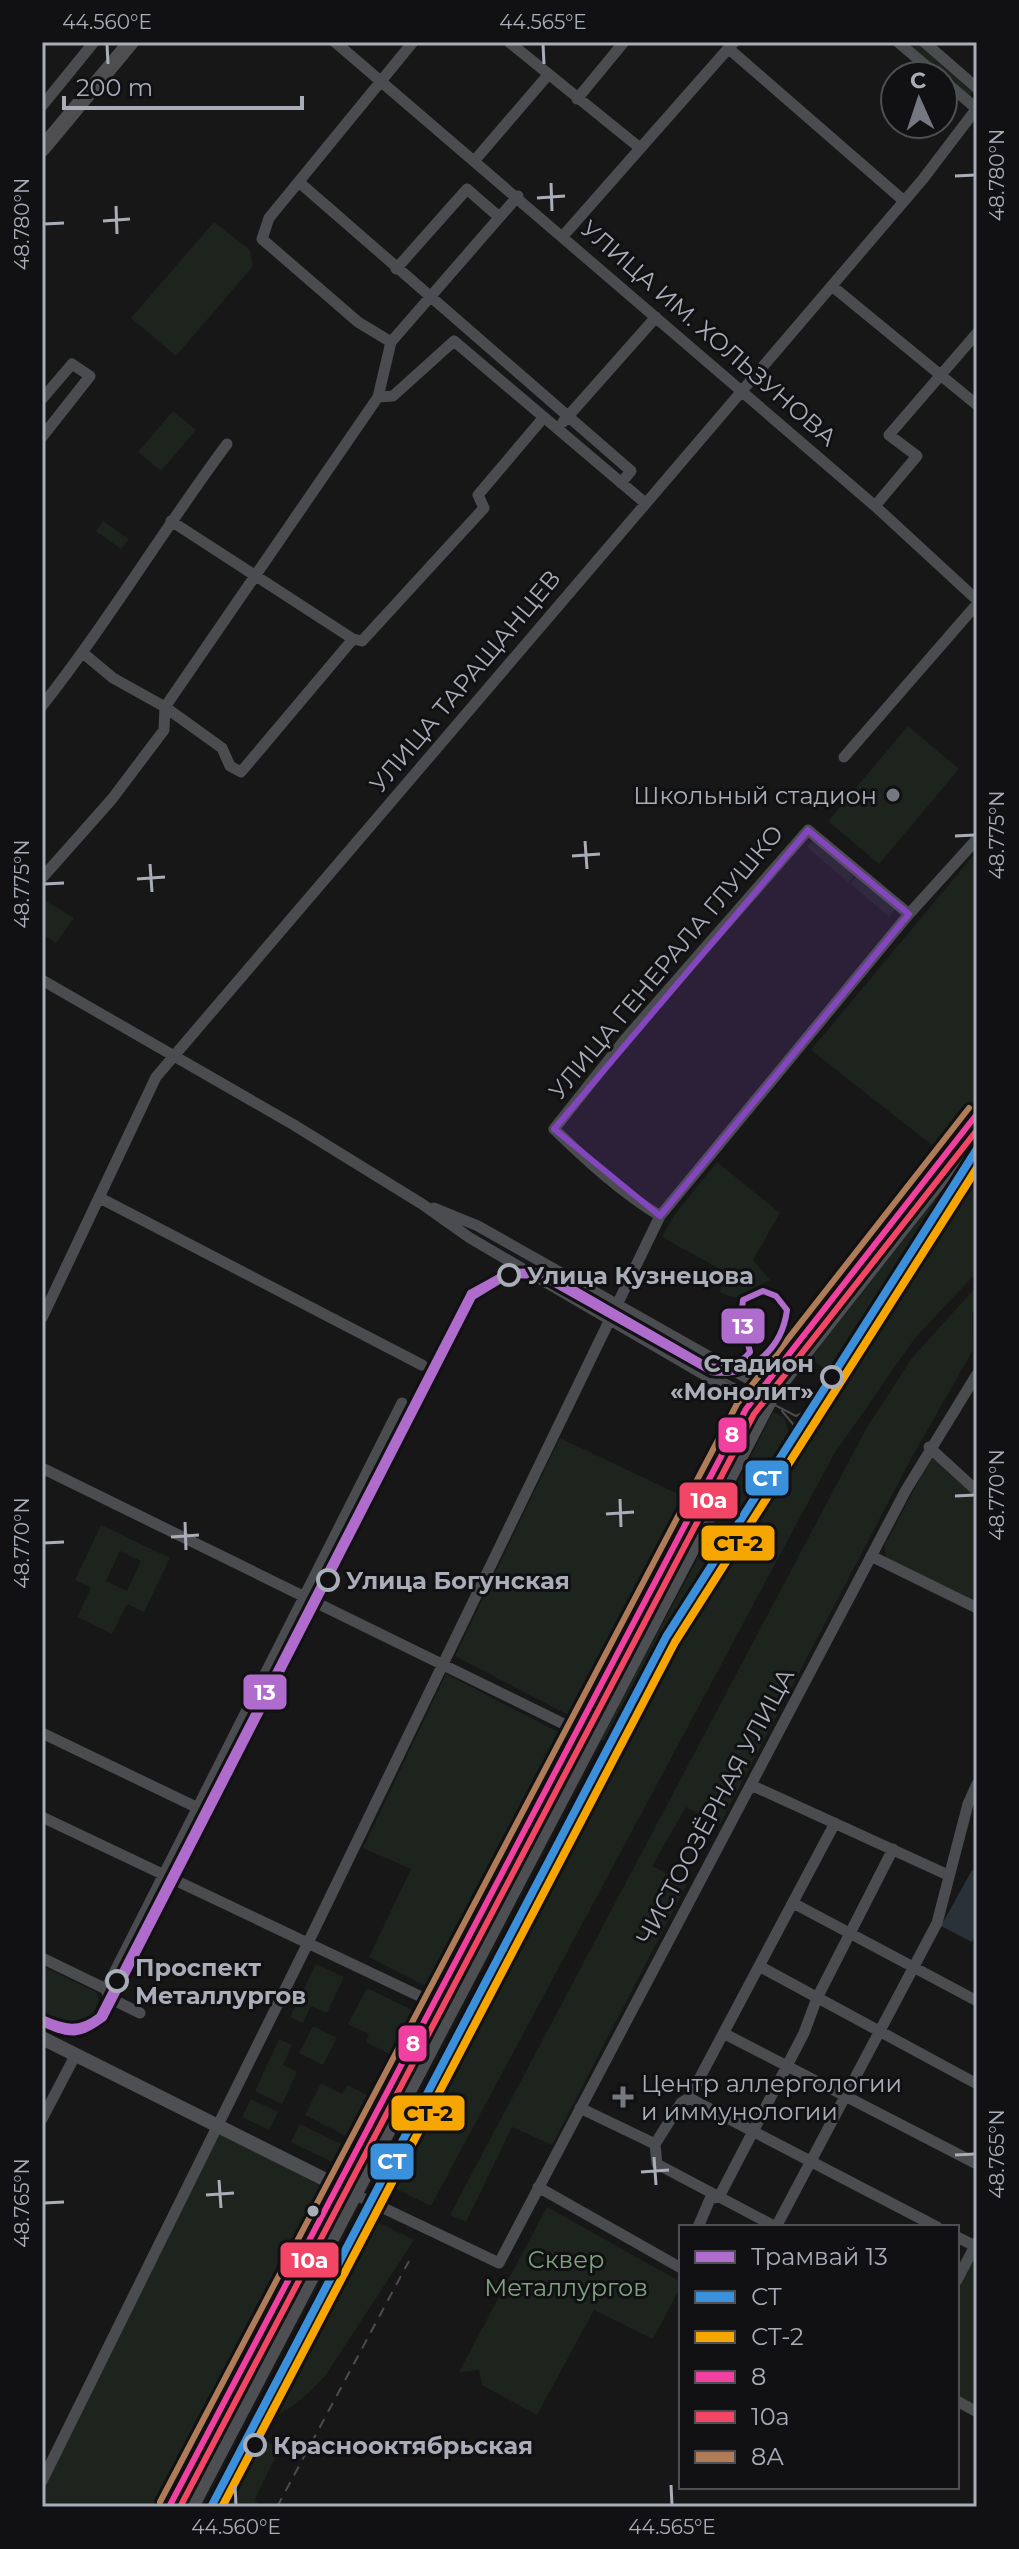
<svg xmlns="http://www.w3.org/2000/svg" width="1019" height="2549" font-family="Montserrat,sans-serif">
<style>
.green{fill:#1d241e;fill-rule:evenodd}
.water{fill:#2a3239}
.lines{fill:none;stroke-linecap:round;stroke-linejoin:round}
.minor{stroke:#4b4c50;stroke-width:11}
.major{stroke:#4d4f52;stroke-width:14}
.highway{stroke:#4e4e51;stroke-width:16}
.tram{stroke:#4b4c4f;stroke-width:2}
.rail{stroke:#4b4c4f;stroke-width:2;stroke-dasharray:10 8;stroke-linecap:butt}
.bus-1-casing{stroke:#111113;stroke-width:12}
.bus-2-casing{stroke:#111113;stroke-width:12}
.bus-3-casing{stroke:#111113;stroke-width:12}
.bus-1{stroke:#f240a1;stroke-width:6}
.bus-2{stroke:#f34667;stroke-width:6}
.bus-3{stroke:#b07c57;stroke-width:6}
.rail-1-casing{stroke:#111113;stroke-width:14}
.rail-2-casing{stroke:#111113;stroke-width:14}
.rail-1{stroke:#3a90db;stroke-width:8}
.rail-2{stroke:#f7a600;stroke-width:8}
.tram-1-casing{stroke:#111113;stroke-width:12}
.tram-1{stroke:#b06ccc;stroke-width:6}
.marked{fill:#8446be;fill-opacity:0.2;stroke:#8446be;stroke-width:6;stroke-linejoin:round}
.ticks{fill:none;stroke:#a8adb8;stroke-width:3}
.poi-dot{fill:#757880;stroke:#111113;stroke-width:3}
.stop-dot{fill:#111113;stroke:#a8adb8;stroke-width:4}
.bus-dot{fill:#a8adb8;stroke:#111113;stroke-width:3}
.labels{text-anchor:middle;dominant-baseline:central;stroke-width:6;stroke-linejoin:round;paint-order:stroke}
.street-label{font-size:24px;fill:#a8adb8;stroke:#111113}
.poi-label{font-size:24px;fill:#a8adb8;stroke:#111113;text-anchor:end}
.stop-label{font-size:24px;font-weight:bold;fill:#a8adb8;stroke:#111113;text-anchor:start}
.park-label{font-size:24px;fill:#7fa381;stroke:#111113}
.line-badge{stroke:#111113;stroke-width:3}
.badge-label{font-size:22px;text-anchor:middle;font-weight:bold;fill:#fff}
.pale-badge-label{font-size:22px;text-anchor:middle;font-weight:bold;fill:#111}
.neatline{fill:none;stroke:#a8adb8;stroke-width:3}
.ticks-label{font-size:20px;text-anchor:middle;fill:#a8adb8}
</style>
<rect width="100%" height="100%" fill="#171717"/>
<path class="green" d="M903,42H915L973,92L968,97Z
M214,222L250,250L253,266L176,356L131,318Z
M173,411L196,430L161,471L138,452Z
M103,521L129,539L121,549L96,531Z
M908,726L959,769L879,864L828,821Z
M815,838L857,873L848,882L807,847Z
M977,851V1098L937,1149L811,1050Z
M859,874L897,907L889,917L851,884Z
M44,900L74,918L56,943L42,934Z
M717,1162L780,1213L753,1260L770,1280L734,1298L719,1292L729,1274L662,1237L675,1214Z
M977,1165V1272L915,1338L834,1454L431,2206L388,2185L675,1640L828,1403L832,1405L857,1362V1357Z
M950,1176L952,1179L829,1371L810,1359Z
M977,1286V1308L972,1314L973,1350L913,1455L720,1824L686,1807L652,1866L687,1884L552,2145L512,2127L466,2222L450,2215L867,1427L912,1358Z
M773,1412L784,1417L789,1434L784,1446L666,1630L607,1742L600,1739L724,1510Z
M748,1419L749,1424L591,1727H585Z
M560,1438L682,1496L576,1719L455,1656Z
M932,1455L977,1496V1607L888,1563L884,1547Z
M101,1525L170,1558L144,1612L127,1604L112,1634L77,1617L91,1588L75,1580ZM120,1551L141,1561L127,1591L106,1581Z
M446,1674L562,1734L433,1990L369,1957L411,1869L363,1848Z
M580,1738L583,1741L567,1772L358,2173L350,2169Z
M316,1964L344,1977L327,2013L311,2006L303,2023L290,2017Z
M42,1966L96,1992L99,2000L92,2015L95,2018L71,2027L42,2015Z
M367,1988L412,2010L390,2054L366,2042L369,2034L348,2024Z
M313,2026L337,2038L323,2065L299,2053Z
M279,2039L292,2045L283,2065L297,2072L282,2104L255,2091Z
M321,2083L342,2094L347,2085L367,2095L346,2136L305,2115Z
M251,2099L278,2112L269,2130L242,2117Z
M300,2124L341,2144L332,2162L291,2142Z
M217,2131L326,2189L161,2507H42V2484Z
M337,2204L338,2209L183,2507H175Z
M547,2207L681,2282V2286L653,2339L594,2310L537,2415L482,2385L479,2370L459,2372Z
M371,2219L414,2240L325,2376C310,2392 288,2414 266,2419Z
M977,2245V2410L957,2400V2283Z
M255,2437L280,2448L255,2499L259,2507H219Z"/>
<path class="water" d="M972,1870L977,1873V1932L972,1942L941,1926Z"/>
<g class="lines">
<path class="minor" d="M335,42L875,506L977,600
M509,42L640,148
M898,42L938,76
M924,42L977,88
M728,48L904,201
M943,80L977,109
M577,99L624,42
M42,106L94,42
M475,160L548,75
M300,183L631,471L621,483
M563,236L734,42
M396,269L467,189L499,217
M832,286L977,405
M391,342L358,322L262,239L269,218L413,42
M378,397L393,396L454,341L644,502
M42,399L72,364L90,376L42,437
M563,422L656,317
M875,506L917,456L889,435L977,333
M171,521L353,639L362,641L484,508L478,495L544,417
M83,653L113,678L165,707L222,748L230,766L241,772L353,639
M42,706C108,622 163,530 227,444
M844,757L977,604
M42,878L112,799L164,730L165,707L378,397L391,342L518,196
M42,980L294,1125L422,1204L470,1238L756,1405
M100,1198L422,1365
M434,1208L478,1226L770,1391
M660,1216C621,1192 587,1161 554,1129L627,1037L808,830L909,914
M42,1318L156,1077L923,179L977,108
M929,1447L977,1491
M42,1468L576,1730
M871,1556L977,1608
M42,1733L198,1808
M751,1785L948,1875
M42,1817L432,2002
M793,1903L977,2001
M42,1958L106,1989
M759,1966L977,2084
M140,2013L109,1998L106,1989L402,1403
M725,2034L977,2164
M689,2098L937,2227
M580,2108L655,2144L657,2164L776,2227
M42,2119L76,2054
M655,2144L681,2103L689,2098L835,1823
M538,2187L681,2268
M356,2195L499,2263L906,1490L977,1374
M698,2227L710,2199L719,2197L804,2033L817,1998L893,1849
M776,2227L937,1923L968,1804L977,1784
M957,2237L975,2246
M957,2280L977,2242
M957,2401L977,2412
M42,2481L304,1951L660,1216L909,914L977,839"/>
<path class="major" d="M42,2038L356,2195
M169,2507L746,1409L977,1114
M192,2507L774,1393L977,1134"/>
<path class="highway" d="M42,149L131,42"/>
<path class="tram" d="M711,1372L796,1416L824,1402
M782,1411L793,1424V1437"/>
<path class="rail" d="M277,2507L409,2261"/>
<g class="bus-1-casing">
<path id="bus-1" d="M169,2507L746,1409L977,1114"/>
</g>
<g class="bus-2-casing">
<path id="bus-2" d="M180,2507L754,1414L977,1130"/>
</g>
<g class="bus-3-casing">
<path id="bus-3" d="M160,2502L737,1404L969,1108"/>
</g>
<use href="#bus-1" class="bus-1"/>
<use href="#bus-2" class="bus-2"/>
<use href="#bus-3" class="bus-3"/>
<g class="rail-1-casing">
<path id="rail-1" d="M211,2507L666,1637L977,1149"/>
</g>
<g class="rail-2-casing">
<path id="rail-2" d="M222,2507L675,1642L977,1168"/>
</g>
<use href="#rail-1" class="rail-1"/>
<use href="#rail-2" class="rail-2"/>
<g class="tram-1-casing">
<path id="tram-1" d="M42,2018C64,2028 79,2032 99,2016L470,1293L508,1272L543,1271L708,1366C725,1368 739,1366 750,1352L741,1316L743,1300L763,1291L776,1296L787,1310C782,1349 750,1378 711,1372L540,1276L509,1275L473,1297L104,2018C79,2036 71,2037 42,2023"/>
</g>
<use href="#tram-1" class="tram-1"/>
</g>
<path class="marked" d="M808,830L909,914L660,1216L554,1129Z"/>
<path class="ticks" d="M107,44L108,64M543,44L544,64M955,176L975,175M551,183L552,211M537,198L565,196M116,206L117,234M103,221L130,219M44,224L64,223M955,836L975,835M585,841L587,869M572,856L600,854M150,864L152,892M137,879L165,877M44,884L64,883M955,1496L975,1495M620,1499L621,1527M606,1514L634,1512M185,1522L186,1550M171,1537L199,1535M44,1543L64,1542M955,2155L975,2154M654,2157L656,2185M641,2172L669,2170M219,2180L221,2208M206,2195L234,2193M44,2203L64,2202M235,2485L236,2505M671,2485L672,2505"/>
<g class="poi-dot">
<circle cx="893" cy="795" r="8"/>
<path d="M619 2085h8v8h8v8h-8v8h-8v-8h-8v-8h8z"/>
</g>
<g class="stop-dot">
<circle cx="509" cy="1275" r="10"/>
<circle cx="832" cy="1377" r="10"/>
<circle cx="328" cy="1580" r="10"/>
<circle cx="117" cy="1981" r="10"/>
<circle cx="255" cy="2445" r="10"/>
</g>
<circle class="bus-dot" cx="313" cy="2211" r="7"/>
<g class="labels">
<g class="street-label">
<text transform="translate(709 333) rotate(41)">УЛИЦА ИМ. ХОЛЬЗУНОВА</text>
<text transform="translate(465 681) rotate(-50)">УЛИЦА ТАРАЩАНЦЕВ</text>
<text transform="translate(666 962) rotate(-50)">УЛИЦА ГЕНЕРАЛА ГЛУШКО</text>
<text transform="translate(715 1806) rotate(-62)">ЧИСТООЗЁРНАЯ УЛИЦА</text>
</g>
<g class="poi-label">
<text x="877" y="795">Школьный стадион</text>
<text x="641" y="2083" text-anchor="start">Центр аллергологии<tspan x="641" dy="28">и иммунологии</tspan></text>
</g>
<g class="stop-label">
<text x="527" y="1275">Улица Кузнецова</text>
<text x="814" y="1363" text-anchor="end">Стадион<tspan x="814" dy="28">«Монолит»</tspan></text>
<text x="346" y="1580">Улица Богунская</text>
<text x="135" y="1967">Проспект<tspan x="135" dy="28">Металлургов</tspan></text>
<text x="273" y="2445">Краснооктябрьская</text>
</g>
<g class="park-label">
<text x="566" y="2259">Сквер<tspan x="566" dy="28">Металлургов</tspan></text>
</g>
</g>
<g class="line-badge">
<rect x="720" y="1307" width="46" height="38" rx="8" fill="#b06ccc"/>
<rect x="717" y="1416" width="31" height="38" rx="8" fill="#f240a1"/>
<rect x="744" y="1459" width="46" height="38" rx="8" fill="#3a90db"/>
<rect x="678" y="1481" width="61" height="39" rx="8" fill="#f34667"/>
<rect x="700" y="1524" width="76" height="38" rx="8" fill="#f7a600"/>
<rect x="242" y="1673" width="46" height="38" rx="8" fill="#b06ccc"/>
<rect x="397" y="2024" width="31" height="39" rx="8" fill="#f240a1"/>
<rect x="390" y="2094" width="76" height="38" rx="8" fill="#f7a600"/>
<rect x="369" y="2142" width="46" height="39" rx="8" fill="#3a90db"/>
<rect x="279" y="2241" width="61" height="38" rx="8" fill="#f34667"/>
</g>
<g class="badge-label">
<text x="743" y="1334">13</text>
<text x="732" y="1442">8</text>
<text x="767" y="1486">СТ</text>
<text x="709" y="1508">10а</text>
<text x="265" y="1700">13</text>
<text x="413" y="2051">8</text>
<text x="392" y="2169">СТ</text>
<text x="310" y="2268">10а</text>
</g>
<g class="pale-badge-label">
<text x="738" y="1551">СТ-2</text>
<text x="428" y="2121">СТ-2</text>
</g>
<rect width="1019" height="2549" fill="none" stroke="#111113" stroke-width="88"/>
<rect x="679" y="2225" width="280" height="264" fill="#111113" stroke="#4d4f55" stroke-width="2"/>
<rect x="695" y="2251" width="40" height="12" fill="#b06ccc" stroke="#4d4f55" stroke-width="2"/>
<text x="751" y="2265" font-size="24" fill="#a8adb8">Трамвай 13</text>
<rect x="695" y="2291" width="40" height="12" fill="#3a90db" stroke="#4d4f55" stroke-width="2"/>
<text x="751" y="2305" font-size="24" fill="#a8adb8">СТ</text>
<rect x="695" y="2331" width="40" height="12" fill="#f7a600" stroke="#4d4f55" stroke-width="2"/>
<text x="751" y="2345" font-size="24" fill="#a8adb8">СТ-2</text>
<rect x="695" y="2371" width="40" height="12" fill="#f240a1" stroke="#4d4f55" stroke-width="2"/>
<text x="751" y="2385" font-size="24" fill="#a8adb8">8</text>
<rect x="695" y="2411" width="40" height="12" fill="#f34667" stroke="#4d4f55" stroke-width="2"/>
<text x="751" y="2425" font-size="24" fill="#a8adb8">10а</text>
<rect x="695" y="2451" width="40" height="12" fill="#b07c57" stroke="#4d4f55" stroke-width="2"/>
<text x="751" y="2465" font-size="24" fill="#a8adb8">8А</text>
<g transform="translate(919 100) rotate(357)"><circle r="38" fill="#111113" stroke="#4d4f55" stroke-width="2"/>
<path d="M0-6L14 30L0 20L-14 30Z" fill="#757880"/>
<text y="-12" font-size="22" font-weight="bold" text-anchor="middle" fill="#a8adb8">С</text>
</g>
<path d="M64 96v12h238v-12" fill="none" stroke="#a8adb8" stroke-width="4"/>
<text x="76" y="96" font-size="24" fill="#a8adb8" stroke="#111113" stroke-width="6" paint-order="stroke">200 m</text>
<rect x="44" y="44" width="931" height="2461" class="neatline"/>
<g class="ticks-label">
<text x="107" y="29">44.560°E</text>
<text x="543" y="29">44.565°E</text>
<text transform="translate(997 175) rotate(-90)" y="7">48.780°N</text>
<text transform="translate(22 224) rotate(-90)" y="7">48.780°N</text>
<text transform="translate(997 835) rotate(-90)" y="7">48.775°N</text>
<text transform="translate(22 884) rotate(-90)" y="7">48.775°N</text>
<text transform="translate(997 1495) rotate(-90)" y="7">48.770°N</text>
<text transform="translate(22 1543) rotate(-90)" y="7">48.770°N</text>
<text transform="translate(997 2154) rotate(-90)" y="7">48.765°N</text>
<text transform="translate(22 2203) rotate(-90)" y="7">48.765°N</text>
<text x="236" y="2534">44.560°E</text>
<text x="672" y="2534">44.565°E</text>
</g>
</svg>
